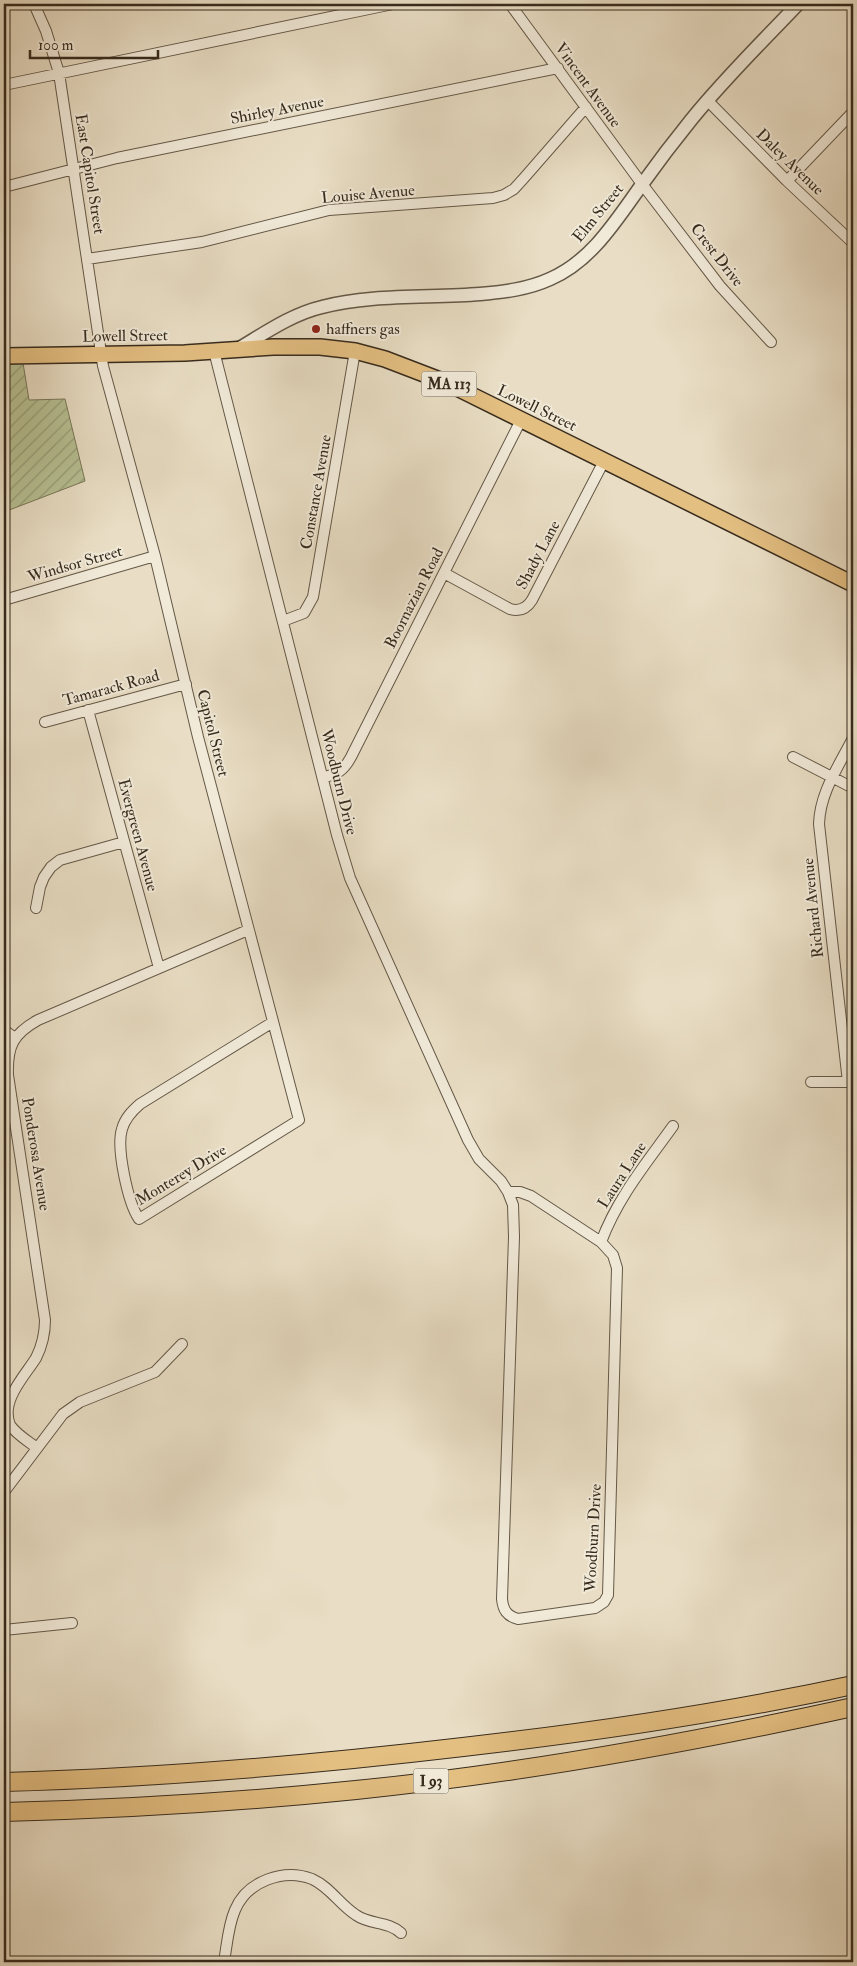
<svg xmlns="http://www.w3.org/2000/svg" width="857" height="1966" font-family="'IM FELL Double Pica',serif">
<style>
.garden{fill:url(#garden-furrows);stroke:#777658}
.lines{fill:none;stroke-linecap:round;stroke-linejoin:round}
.minor-casing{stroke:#645847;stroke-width:12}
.tertiary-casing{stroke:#645847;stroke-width:15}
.primary-casing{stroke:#372b1d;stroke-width:18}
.motorway-casing{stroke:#372b1d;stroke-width:20}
.minor{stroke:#f1ead9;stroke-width:10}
.tertiary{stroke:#f1ead9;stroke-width:12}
.primary{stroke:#e4bf82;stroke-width:15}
.motorway{stroke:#e4bf82;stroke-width:18}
.poi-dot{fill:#8f2418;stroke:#f1ead9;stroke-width:2}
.labels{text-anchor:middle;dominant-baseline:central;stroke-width:4;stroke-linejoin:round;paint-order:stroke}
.shield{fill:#f1ead9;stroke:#6f6455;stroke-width:1}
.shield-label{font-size:15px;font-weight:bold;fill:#372b1d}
.street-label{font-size:16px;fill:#372b1d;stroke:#f1ead9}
.poi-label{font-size:16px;fill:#372b1d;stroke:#f1ead9;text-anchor:start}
</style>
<defs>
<pattern id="garden-furrows" width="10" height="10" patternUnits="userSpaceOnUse" patternTransform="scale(1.25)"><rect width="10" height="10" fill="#b7c194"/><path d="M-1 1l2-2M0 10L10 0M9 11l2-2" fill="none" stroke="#969d78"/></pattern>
</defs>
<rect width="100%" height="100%" fill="#e9dec5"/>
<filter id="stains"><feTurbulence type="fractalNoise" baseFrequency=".004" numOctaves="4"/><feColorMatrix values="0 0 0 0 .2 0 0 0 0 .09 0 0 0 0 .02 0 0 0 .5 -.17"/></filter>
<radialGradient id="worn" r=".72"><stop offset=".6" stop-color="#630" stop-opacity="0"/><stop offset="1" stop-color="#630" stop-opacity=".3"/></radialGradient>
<path class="garden" d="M23,363L29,400L65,399L85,481L4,512V364Z"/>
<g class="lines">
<g class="minor-casing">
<path id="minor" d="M34,4L46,31L59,73L103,366L155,556L198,737L299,1120L139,1219C128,1203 116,1148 122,1129C125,1118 132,1111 140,1104L273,1022
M510,4L642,184L720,286L771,342
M4,85L393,4
M707,100L787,181L853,243
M787,181L853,112
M4,187L117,158L558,68
M87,259L202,242L329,210L493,198L504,195L514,189L524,178L586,107
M214,351L337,835L350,878L468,1140L479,1159L501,1181L508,1192L513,1205L514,1237L502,1599C503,1610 507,1616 518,1619L595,1608L604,1602L608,1595L617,1268L613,1255L601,1242L531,1196L520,1192H508
M444,573L510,609C520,612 527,608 532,600L604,461
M4,600L155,556
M283,621L304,613L313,597L355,351
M88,710L159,968
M45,722L186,684
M793,757L853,788
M323,777C337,775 344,770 351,757L521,420
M36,908L40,887L44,877L51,867L60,860L124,842
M4,1030L15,1038
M811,1082H853
M848,1082L819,824C820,792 839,766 853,738
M601,1242C618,1197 645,1165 673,1126
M37,1448C28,1441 17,1435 10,1425C0,1401 24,1377 36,1358C42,1346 45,1333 45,1320L8,1075C7,1046 13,1034 38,1020L248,930
M4,1492L63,1414L80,1402L155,1372L182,1344
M4,1630L72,1623
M224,1962C227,1945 228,1926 235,1910C247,1881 284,1868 312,1879C330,1887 340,1905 356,1915C370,1925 388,1921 401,1933"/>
</g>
<g class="tertiary-casing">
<path id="tertiary" d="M238,349C265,333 292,314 322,307C369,294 430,298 480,294C504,292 528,289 550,279C592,261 617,219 643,183C658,162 674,141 691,120C724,79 762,42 798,4"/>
</g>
<g class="primary-casing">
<path id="primary" d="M4,356L185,353L273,347H320L355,351L385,359L445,382L853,584"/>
</g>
<g class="motorway-casing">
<path id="motorway" d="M4,1782C157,1778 310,1765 463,1747C594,1732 724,1713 853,1685
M4,1812C121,1809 239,1802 356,1790C524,1773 689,1743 853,1707"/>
</g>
<use href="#minor" class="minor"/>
<use href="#tertiary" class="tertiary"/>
<use href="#primary" class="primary"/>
<use href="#motorway" class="motorway"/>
</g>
<circle class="poi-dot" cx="316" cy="329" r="5"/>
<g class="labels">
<g class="shield">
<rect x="421.5" y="371.5" width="55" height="25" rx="4"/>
<rect x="413.5" y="1768.5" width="35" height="25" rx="4"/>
</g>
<g class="shield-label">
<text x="449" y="384">MA 113</text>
<text x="431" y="1781">I 93</text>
</g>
<g class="street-label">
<text transform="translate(588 85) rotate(54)">Vincent Avenue</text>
<text transform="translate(277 110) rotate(-11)">Shirley Avenue</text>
<text transform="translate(790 162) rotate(44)">Daley Avenue</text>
<text transform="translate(90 174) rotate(81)">East Capitol Street</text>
<text transform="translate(368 194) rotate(-5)">Louise Avenue</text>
<text transform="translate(598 213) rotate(-51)">Elm Street</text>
<text transform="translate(717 255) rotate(52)">Crest Drive</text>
<text transform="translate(125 336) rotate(-1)">Lowell Street</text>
<text transform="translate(537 408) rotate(26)">Lowell Street</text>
<text transform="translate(316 492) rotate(-80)">Constance Avenue</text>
<text transform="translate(538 555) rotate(-62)">Shady Lane</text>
<text transform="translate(75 564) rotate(-16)">Windsor Street</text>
<text transform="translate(414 598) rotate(-63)">Boornazian Road</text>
<text transform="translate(111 688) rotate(-15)">Tamarack Road</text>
<text transform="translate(213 733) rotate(76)">Capitol Street</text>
<text transform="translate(339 782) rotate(76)">Woodburn Drive</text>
<text transform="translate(138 835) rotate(75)">Evergreen Avenue</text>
<text transform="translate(813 908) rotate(-96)">Richard Avenue</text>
<text transform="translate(36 1154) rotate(81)">Ponderosa Avenue</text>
<text transform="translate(181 1175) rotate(-31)">Monterey Drive</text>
<text transform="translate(622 1175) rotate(-57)">Laura Lane</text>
<text transform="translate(593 1538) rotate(-87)">Woodburn Drive</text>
</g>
<g class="poi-label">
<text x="326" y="329">haffners gas</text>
</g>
</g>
<rect width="857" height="1966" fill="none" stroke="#e9dec5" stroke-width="20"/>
<rect x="5" y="5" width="847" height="1956" fill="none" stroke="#372b1d" stroke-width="2.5"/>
<rect x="10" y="10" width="837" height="1946" fill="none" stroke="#372b1d"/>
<path d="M30 50v8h128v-8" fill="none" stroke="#372b1d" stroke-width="2.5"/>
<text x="38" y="50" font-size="15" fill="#372b1d" stroke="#f1ead9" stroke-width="4" paint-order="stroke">100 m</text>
<rect width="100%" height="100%" filter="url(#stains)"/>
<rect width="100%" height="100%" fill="url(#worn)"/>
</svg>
